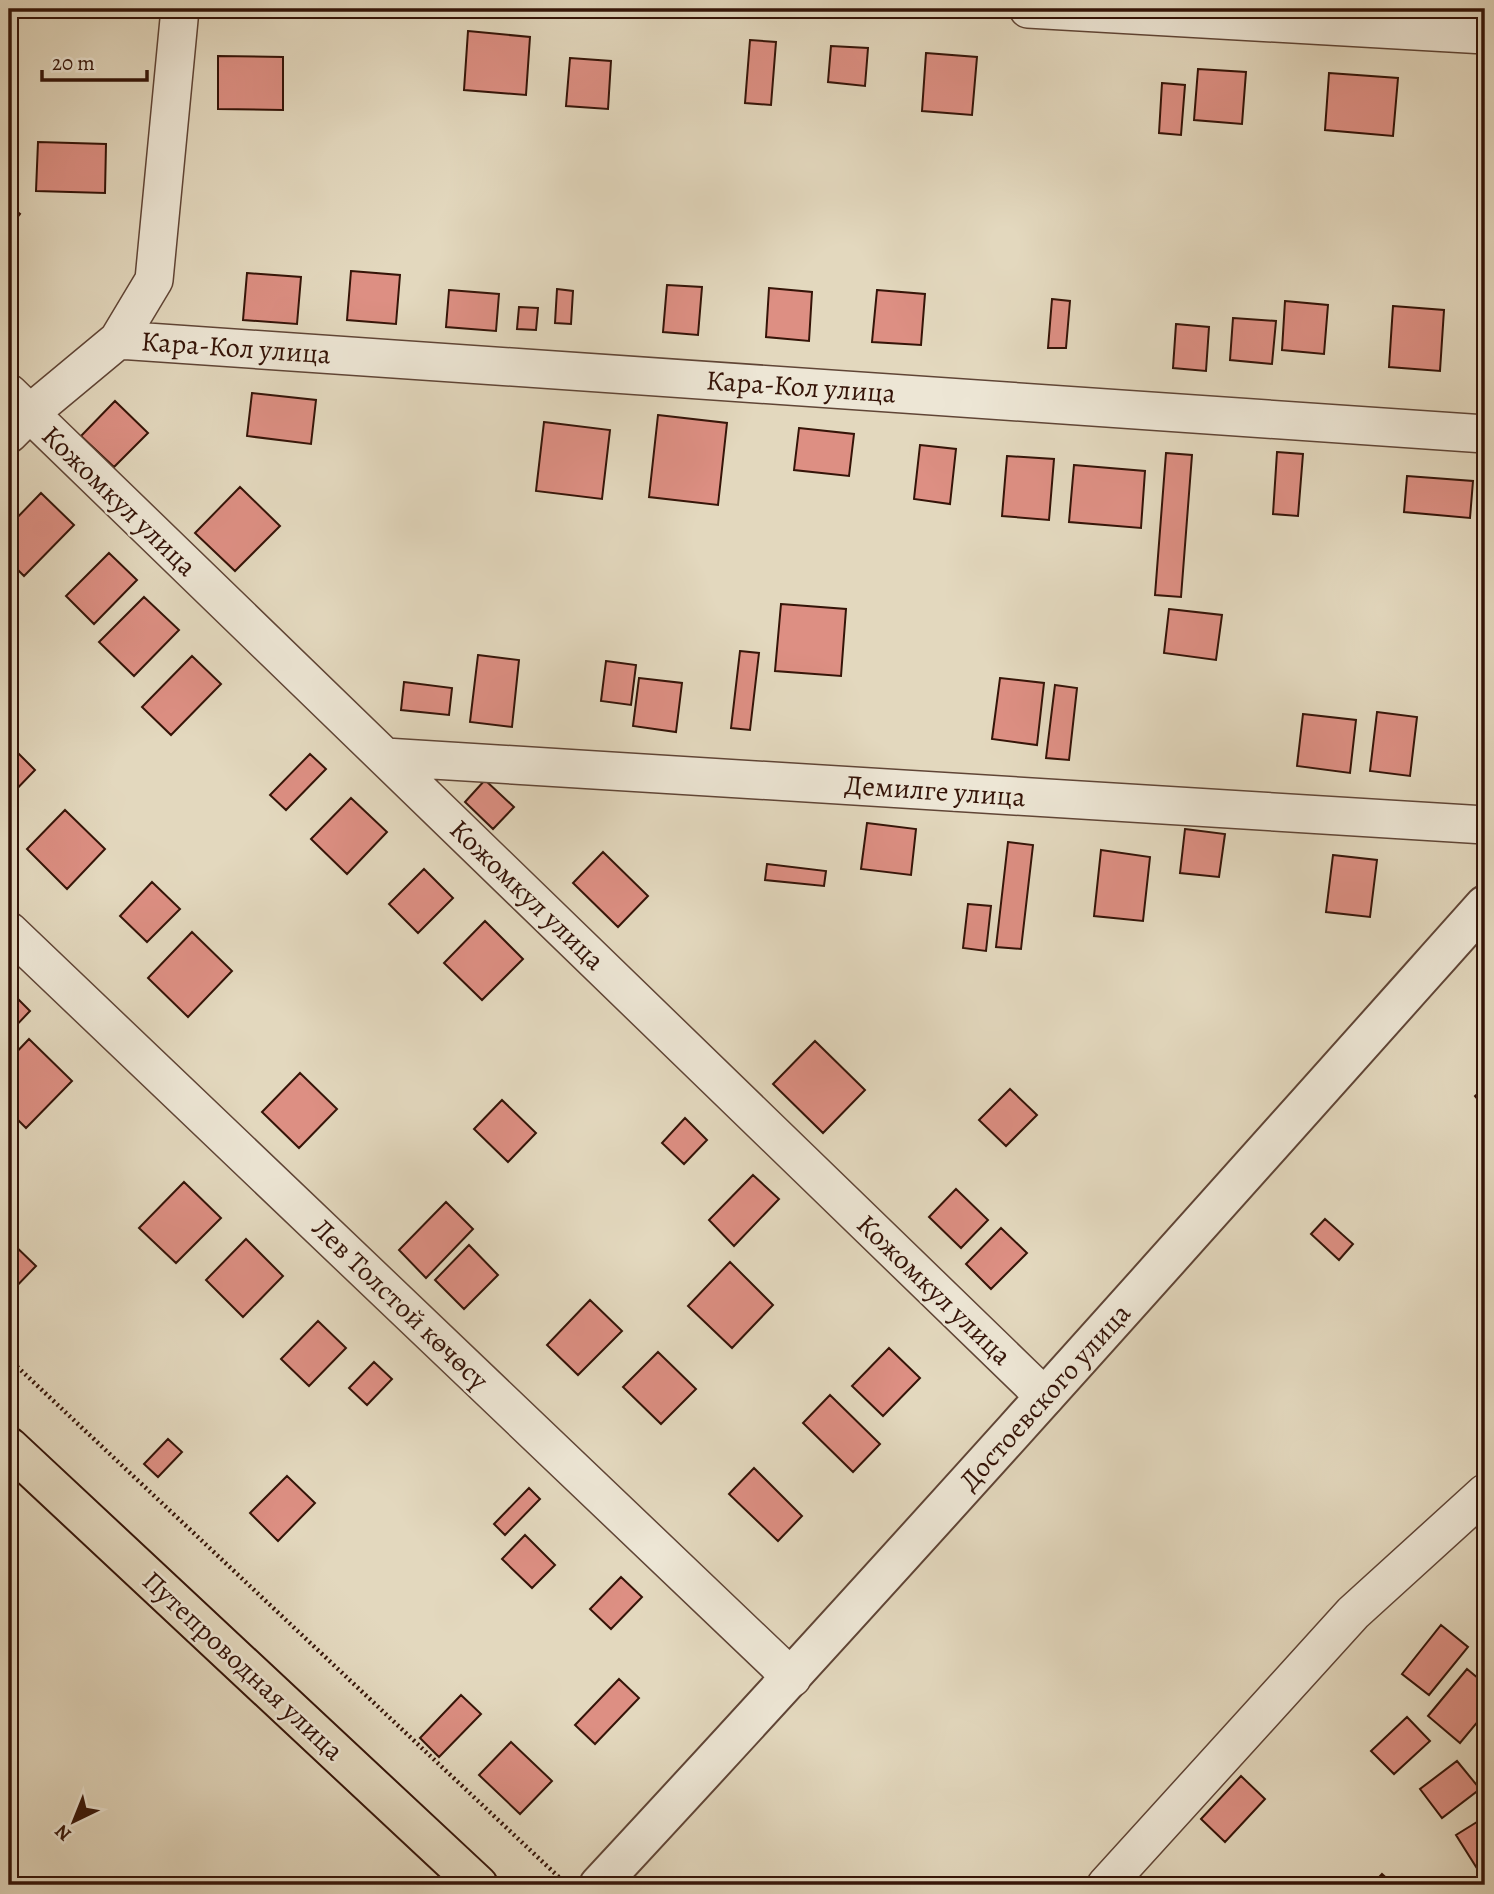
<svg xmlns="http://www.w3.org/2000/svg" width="1494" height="1894" font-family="Alegreya,serif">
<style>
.building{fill:#dd8f83;stroke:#351408;stroke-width:2}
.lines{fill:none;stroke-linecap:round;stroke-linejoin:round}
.minor-casing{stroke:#604536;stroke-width:40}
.tertiary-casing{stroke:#604536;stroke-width:42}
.primary-casing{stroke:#351408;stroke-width:42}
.path{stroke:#351408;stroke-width:4.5;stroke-dasharray:2 3.5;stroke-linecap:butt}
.minor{stroke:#ede6d5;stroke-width:37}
.tertiary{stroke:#ede6d5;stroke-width:38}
.primary{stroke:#e3d8be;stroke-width:38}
.labels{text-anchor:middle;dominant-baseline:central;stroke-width:5;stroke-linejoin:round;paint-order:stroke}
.street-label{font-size:28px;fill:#351408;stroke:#ede6d5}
</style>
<rect width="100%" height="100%" fill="#e3d8be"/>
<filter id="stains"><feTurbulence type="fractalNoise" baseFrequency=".00286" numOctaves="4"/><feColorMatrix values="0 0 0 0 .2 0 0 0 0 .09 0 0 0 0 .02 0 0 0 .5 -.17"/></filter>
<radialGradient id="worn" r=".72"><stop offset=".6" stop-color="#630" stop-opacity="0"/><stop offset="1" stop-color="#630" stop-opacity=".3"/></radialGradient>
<path class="building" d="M468,31L530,37L526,95L464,90Z
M750,40L776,42L771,105L745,103Z
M831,46L868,48L865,86L828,82Z
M926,53L977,57L972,115L922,111Z
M218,56L283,57V110L218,109Z
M570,58L611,61L608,109L566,106Z
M1198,69L1246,72L1242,124L1194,120Z
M1329,73L1398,78L1393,136L1325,130Z
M1162,83L1185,85L1181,135L1159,133Z
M38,142L106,144L105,193L36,191Z
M9,205L20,214L9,228Z
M351,271L400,275L396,324L347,320Z
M247,273L301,277L297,324L243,320Z
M667,285L702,287L698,335L663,332Z
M769,288L812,292L809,341L766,337Z
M557,289L573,291L571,324L555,323Z
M449,290L499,294L496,331L446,327Z
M877,290L925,294L921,345L872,342Z
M1052,299L1070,301L1066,348H1048Z
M1285,301L1328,305L1324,354L1282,350Z
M1393,306L1444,310L1440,371L1389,367Z
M519,307L538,308L536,330L517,329Z
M1233,318L1276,321L1272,364L1230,360Z
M1176,324L1209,327L1206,371L1173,368Z
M252,393L316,400L311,444L247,436Z
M115,401L148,433L114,467L81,436Z
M658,415L727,423L718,505L649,497Z
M544,422L610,430L602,499L536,491Z
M799,428L854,434L849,476L794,470Z
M920,445L956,449L950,504L914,499Z
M1277,452L1303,454L1298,516L1273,514Z
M1166,453L1192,455L1181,597L1155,595Z
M1007,456L1054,459L1049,520L1002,516Z
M1074,465L1145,471L1141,528L1069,522Z
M1407,476L1473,481L1470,518L1404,512Z
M240,487L280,526L235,571L195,533Z
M41,493L74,525L24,576L9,561V526Z
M109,553L137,580L94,624L66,596Z
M144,597L179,630L134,676L99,642Z
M781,604L846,609L841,676L775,671Z
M1169,609L1222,615L1216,660L1164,653Z
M740,651L759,653L750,730L731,728Z
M478,655L519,660L512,727L470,722Z
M192,656L221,684L171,735L142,707Z
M606,661L636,665L631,705L601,701Z
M639,678L682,683L676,732L633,726Z
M1000,678L1044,683L1037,745L992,739Z
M404,682L452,688L449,715L401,710Z
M1055,685L1077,688L1069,760L1046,758Z
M1377,712L1417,717L1410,776L1370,771Z
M1303,714L1356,720L1350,773L1297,766Z
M9,744L35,770L9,797Z
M310,754L326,769L286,810L270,795Z
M485,780L514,807L493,829L465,802Z
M351,798L387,832L347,874L311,839Z
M65,810L105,849L67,889L27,849Z
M867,823L916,829L911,875L861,869Z
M1185,829L1225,834L1219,877L1180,873Z
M1008,842L1033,845L1021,949L996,947Z
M1101,850L1150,857L1143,921L1094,916Z
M603,852L648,896L618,927L573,883Z
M1333,855L1377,860L1370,917L1326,912Z
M767,864L826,871L824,886L765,880Z
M424,869L453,898L418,933L389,904Z
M152,882L180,909L147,942L120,916Z
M968,904L991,906L986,951L963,948Z
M485,921L523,959L482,1000L444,963Z
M192,932L232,971L188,1017L148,978Z
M16,997L30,1011L9,1033V1004Z
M29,1039L72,1081L26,1128L9,1111V1060Z
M815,1041L865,1090L823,1133L773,1084Z
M300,1073L337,1109L299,1148L262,1112Z
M1485,1087V1108L1475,1096Z
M1010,1089L1037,1115L1006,1146L979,1120Z
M502,1100L536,1133L508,1162L474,1129Z
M685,1118L707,1140L684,1164L662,1143Z
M753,1175L779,1199L734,1246L709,1220Z
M184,1182L221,1218L176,1263L139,1228Z
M956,1189L988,1220L961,1248L929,1217Z
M446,1202L473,1229L426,1278L399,1250Z
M1325,1219L1353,1244L1339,1260L1311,1234Z
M1001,1228L1027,1253L991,1289L966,1264Z
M246,1239L283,1276L243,1317L206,1280Z
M9,1240L36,1266L9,1294Z
M469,1245L498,1275L464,1309L435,1280Z
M730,1262L773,1305L732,1348L688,1306Z
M590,1300L622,1331L578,1375L547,1345Z
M318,1321L346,1348L309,1386L281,1359Z
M889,1348L920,1378L883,1416L852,1386Z
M658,1352L696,1389L661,1424L623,1387Z
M374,1362L392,1379L367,1405L349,1388Z
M830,1395L880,1444L853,1472L803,1423Z
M168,1439L182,1452L158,1477L144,1464Z
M754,1468L802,1516L778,1541L729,1494Z
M287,1476L315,1503L278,1541L250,1513Z
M529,1488L540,1499L505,1535L494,1524Z
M525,1535L555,1565L532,1588L502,1559Z
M621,1577L642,1597L611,1629L590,1609Z
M1441,1625L1468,1647L1429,1695L1402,1674Z
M1467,1669L1485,1684V1713L1460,1743L1428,1716Z
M619,1679L639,1698L595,1744L575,1725Z
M461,1695L481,1714L439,1757L420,1738Z
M1407,1717L1430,1741L1394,1774L1371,1751Z
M511,1742L552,1781L520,1814L479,1775Z
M1457,1761L1480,1789L1442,1818L1420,1789Z
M1241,1776L1265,1799L1225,1842L1201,1819Z
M1485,1817V1877L1483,1878L1456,1835Z
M1382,1874L1394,1885H1372Z"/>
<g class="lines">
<g class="minor-casing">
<path id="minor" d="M1028,9L1485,35
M118,340L1485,434
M9,393L1045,1397
M9,434L29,414L118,340L154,280L180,9
M385,757L1485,825
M9,931L792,1678
M1106,1885L1353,1613L1485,1493"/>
</g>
<g class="tertiary-casing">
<path id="tertiary" d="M599,1885C899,1562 1192,1233 1485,905"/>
</g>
<g class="primary-casing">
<path id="primary" d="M9,1447L478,1885"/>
</g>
<path class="path" d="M9,1359L564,1882"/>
<use href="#minor" class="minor"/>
<use href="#tertiary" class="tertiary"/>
<use href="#primary" class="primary"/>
</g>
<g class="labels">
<g class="street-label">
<text transform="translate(236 348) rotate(4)">Кара-Кол улица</text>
<text transform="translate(801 387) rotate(4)">Кара-Кол улица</text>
<text transform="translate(119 501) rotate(44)">Кожомкул улица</text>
<text transform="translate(935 791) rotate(4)">Демилге улица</text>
<text transform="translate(527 895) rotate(44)">Кожомкул улица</text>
<text transform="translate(934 1290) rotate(44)">Кожомкул улица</text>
<text transform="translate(400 1304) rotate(44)">Лев Толстой көчөсү</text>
<text transform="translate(1045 1397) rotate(-48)">Достоевского улица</text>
<text transform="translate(243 1666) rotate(43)">Путепроводная улица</text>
</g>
</g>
<rect width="1494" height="1894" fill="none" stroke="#e3d8be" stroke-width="35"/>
<rect x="10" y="10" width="1473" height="1873" fill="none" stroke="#351408" stroke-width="3.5"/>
<rect x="18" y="18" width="1459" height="1859" fill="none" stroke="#351408" stroke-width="2"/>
<g transform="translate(74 1821) rotate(223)" stroke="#ede6d5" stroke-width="5" paint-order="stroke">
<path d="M0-5L12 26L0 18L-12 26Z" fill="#351408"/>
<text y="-10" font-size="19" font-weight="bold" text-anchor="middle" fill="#351408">N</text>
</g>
<path d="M42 70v10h105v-10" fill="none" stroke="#351408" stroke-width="3.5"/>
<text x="52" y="70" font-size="21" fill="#351408" stroke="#ede6d5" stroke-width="5" paint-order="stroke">20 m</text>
<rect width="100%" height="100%" filter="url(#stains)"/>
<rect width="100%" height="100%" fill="url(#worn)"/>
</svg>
